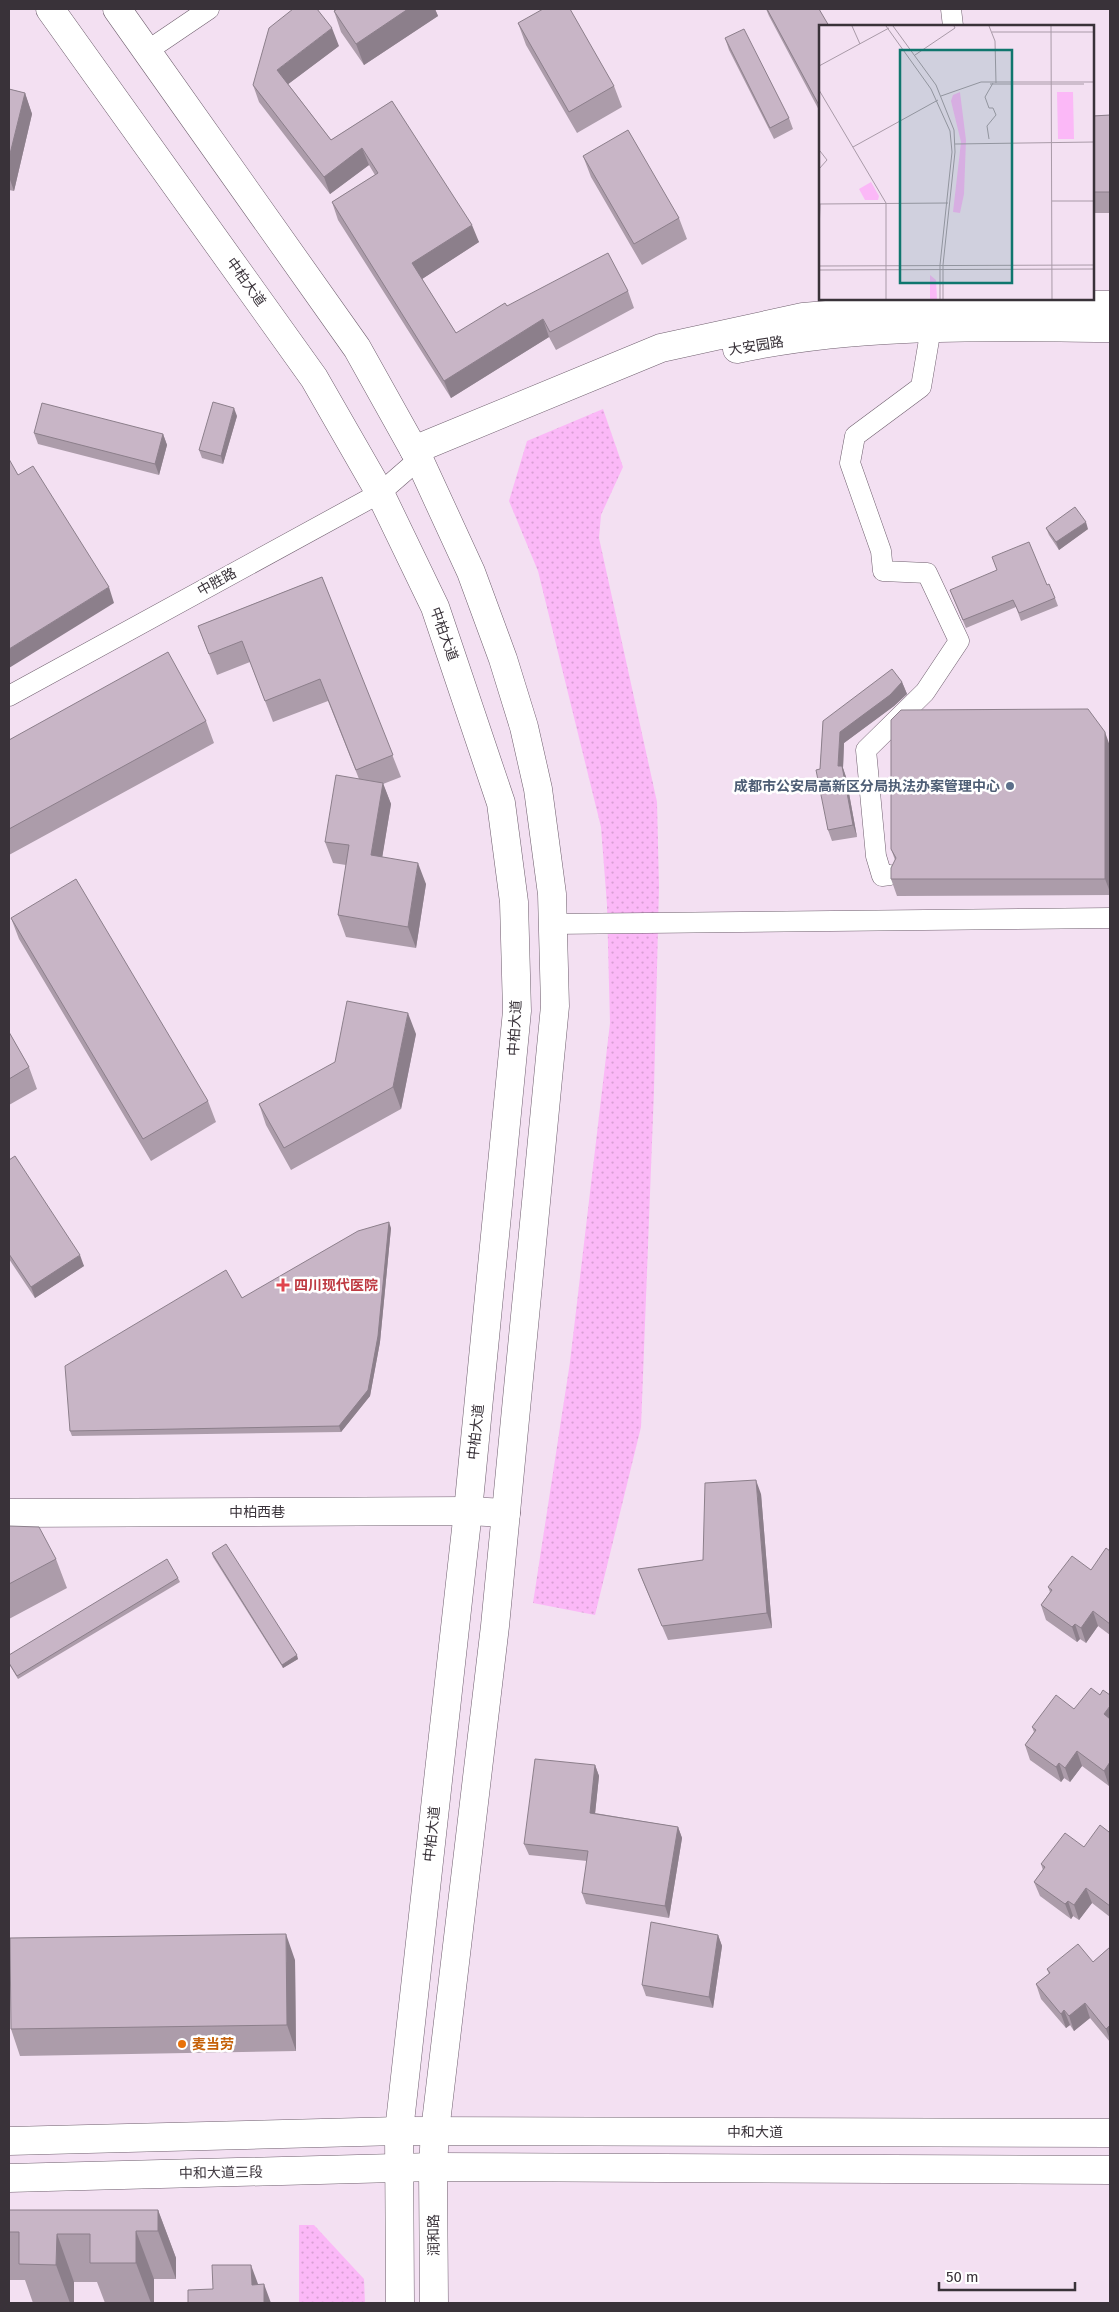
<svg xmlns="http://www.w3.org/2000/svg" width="1119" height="2312" font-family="'Fira Sans','Noto Sans SC',sans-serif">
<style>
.park{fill:url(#park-dots)}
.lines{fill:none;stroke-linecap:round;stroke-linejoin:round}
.street-casing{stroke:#6f5f6e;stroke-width:21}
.secondary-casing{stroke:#6f5f6e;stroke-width:29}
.primary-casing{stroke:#6f5f6e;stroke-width:29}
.street{stroke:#fff;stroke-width:20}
.secondary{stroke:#fff;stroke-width:28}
.primary{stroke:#fff;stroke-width:28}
.wall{fill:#ac9caa}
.shaded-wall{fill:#8c7f8b}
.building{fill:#c8b5c6;stroke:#8c7f8b}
.service-dot{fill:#5c6f8a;stroke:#fff;stroke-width:2}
.health-dot{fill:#e0444e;stroke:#fff;stroke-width:2}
.food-dot{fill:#e8710a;stroke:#fff;stroke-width:2}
.labels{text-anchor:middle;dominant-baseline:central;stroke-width:5;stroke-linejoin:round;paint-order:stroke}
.street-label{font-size:14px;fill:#393239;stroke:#fff}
.service-label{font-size:14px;font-weight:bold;fill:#4e5e75;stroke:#fff;text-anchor:end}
.health-label{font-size:14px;font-weight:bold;fill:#be3a42;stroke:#fff;text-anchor:start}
.food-label{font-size:14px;font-weight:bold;fill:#c56008;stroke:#fff;text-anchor:start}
.inset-road{fill:none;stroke:#a99aa8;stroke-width:1}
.view{fill:#0f766e;fill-opacity:0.15;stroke:#0f766e;stroke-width:2.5}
.inset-edge{fill:none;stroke:#393239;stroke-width:2.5}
</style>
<defs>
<pattern id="park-dots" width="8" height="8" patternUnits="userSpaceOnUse" patternTransform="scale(1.25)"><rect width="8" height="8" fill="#fbb8f7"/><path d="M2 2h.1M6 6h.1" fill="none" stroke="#d89fd4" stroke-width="1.8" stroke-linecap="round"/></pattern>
</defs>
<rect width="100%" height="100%" fill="#f3e0f2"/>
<path class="park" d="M603,409L623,467L601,515L599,538L657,802L659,887L654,1090L641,1427L595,1615L533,1603L570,1362L610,1023L607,905L601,827L538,571L509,501L527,441Z
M299,2225H314L364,2279L365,2303H299Z"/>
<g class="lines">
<g class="street-casing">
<path id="street" d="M951,9L953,26
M147,51L209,9
M9,696L380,493L419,459
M890,875L882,876L876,856L866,750L925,692L959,641L927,573L883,571L881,551L850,463L855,436L921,387L931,328
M553,924L1110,918"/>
</g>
<g class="secondary-casing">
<path id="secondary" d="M737,349C859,323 986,327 1110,328
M414,450L661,348L803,317L955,304L1110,305
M9,1513L468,1511L506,1513
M9,2141L399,2131L1110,2133
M9,2178L433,2167L1110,2170"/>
</g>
<g class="primary-casing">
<path id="primary" d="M50,9L314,378L380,493L435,607L501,803L514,902L517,1011L468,1511L399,2131L400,2303
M117,9L357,348L419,459L471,572L503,659L524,727L538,789L552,894L555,1006L495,1626L435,2131L433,2167L434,2303"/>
</g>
<use href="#street" class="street"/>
<use href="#secondary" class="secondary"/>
<use href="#primary" class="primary"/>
</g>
<path class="wall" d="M337,9H435L438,16L364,65L341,32L334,11Z
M766,9H819L820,26V112L769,16Z
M518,23L614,86L622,107L577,133L526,45Z
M725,38L789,118L793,129L774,139L729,50Z
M339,46L288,84L331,140L392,101L479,242L422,279L456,333L507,306L628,291L634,308L556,350L549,337L451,398L338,220L332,202L375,175L369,165L330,194L259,102L253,85Z
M9,89L25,93L32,114L14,191L9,190Z
M1110,115V213H1093V116Z
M583,156L679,218L687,239L642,265L591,177Z
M237,416L223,464L202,458L199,450Z
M34,433L163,434L167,445L159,475L38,444Z
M1046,528L1088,529L1059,550L1049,535Z
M322,577L401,777L383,784L391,804L382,857L426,884L416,948L346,937L338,915L346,865L333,863L325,842L359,779L328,701L273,722L250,662L217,675L198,626Z
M1047,585L1055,598L1058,606L1021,621L1016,607L966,628L950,590Z
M902,682L907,694L894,706L844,743L843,768L846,777L857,837L832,841L828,830L820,769L823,721Z
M206,721L214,743L9,855V740Z
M1110,746V895L897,896L891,879L895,860L891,849Z
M11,918L208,1101L216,1122L151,1161L19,939Z
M9,1032L29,1067L37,1089L9,1105Z
M416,1034L401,1109L291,1170L266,1125L259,1104Z
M9,1160L84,1266L35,1298L9,1259Z
M391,1228L380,1342L370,1396L341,1432L72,1436L70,1431L242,1298Z
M761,1494L772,1628L668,1640L644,1584L638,1569L703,1560Z
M9,1526L56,1559L67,1588L9,1619Z
M1110,1551V1635L1098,1626L1086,1643L1080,1639L1077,1642L1046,1620L1041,1605L1050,1592L1048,1587L1091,1570Z
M212,1553L298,1659L283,1668L213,1557Z
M178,1578L180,1582L18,1679L9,1664V1655Z
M1100,1695H1110V1784L1109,1786L1082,1766L1070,1782L1064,1778L1061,1782L1030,1760L1025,1745L1034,1732L1032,1727L1074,1709Z
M595,1765L599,1776L595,1813L678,1827L682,1838L669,1918L586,1904L582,1893L587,1861L529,1855L524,1844Z
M1110,1831V1917L1092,1903L1079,1920L1073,1916L1071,1919L1040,1896L1034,1882L1043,1870L1041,1864L1084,1847Z
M718,1935L722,1946L713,2008L646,1996L642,1985Z
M1110,1947V2042L1090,2018L1074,2031L1070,2025L1066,2028L1041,1999L1036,1984L1049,1974L1047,1969L1093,1962Z
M295,1960L296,2051L20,2056L11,2029Z
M9,2210H158L176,2258V2279H154V2303H105L97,2282H74V2303H33L25,2280H9Z"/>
<path class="shaded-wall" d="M408,9H435L438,16L364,65L356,44Z
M332,28L339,46L283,88L277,70Z
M25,93L32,114L14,191L9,177V158Z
M362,148L369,165L330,194L324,177Z
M472,225L479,242L419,281L412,263Z
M543,319L549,337L451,398L444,381Z
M234,408L237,416L223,464L221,456Z
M163,434L167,445L159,475L155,464Z
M1086,522L1088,529L1059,550L1056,542Z
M109,587L114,603L9,668V649Z
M902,682L907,694L894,706L844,743L843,768L846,777L857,837L853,825L838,766L840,732Z
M1105,732L1110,746V892L1105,879Z
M383,783L391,804L379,877L371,855Z
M418,863L426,884L416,948L408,927Z
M408,1013L416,1034L401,1109L393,1087Z
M389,1222L391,1228L380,1342L370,1396L341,1432L339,1426Z
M80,1255L84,1266L35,1298L31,1287Z
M756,1480L761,1494L772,1628L767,1613Z
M1093,1611L1098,1626L1086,1643L1081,1628Z
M1075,1624L1080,1639L1077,1642L1072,1627Z
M297,1655L298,1659L283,1668L282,1665Z
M1110,1706V1728L1104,1714Z
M1077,1751L1082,1766L1070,1782L1065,1768Z
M1110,1762V1784L1109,1786L1104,1771Z
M1059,1763L1064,1778L1061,1782L1056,1767Z
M595,1765L599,1776L594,1824L590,1813Z
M678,1827L682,1838L669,1918L665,1906Z
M1086,1888L1092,1903L1079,1920L1074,1905Z
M1068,1901L1073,1916L1071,1919L1065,1904Z
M286,1934L295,1960L296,2051L287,2025Z
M718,1935L722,1946L713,2008L709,1997Z
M1085,2003L1090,2018L1074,2031L1069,2016Z
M1064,2010L1070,2025L1066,2028L1061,2014Z
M1110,2025V2040L1106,2029Z
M158,2210L176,2258V2279L158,2231Z
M136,2231L154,2279V2303H151L136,2263Z
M57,2234L74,2282V2303H70L56,2265Z
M251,2265L264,2300V2284L271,2303H258L252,2285Z"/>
<path class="building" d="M293,9H317L332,28L277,70L331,140L392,101L472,225L412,263L456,333L505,303L507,306L608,253L628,291L550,332L543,319L444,381L332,202L378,173L362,148L324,177L253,85L269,28Z
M337,9H408L356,44L334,11Z
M543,9H570L614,86L569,112L518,23Z
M767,9H819L829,26H820V107Z
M744,29L789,118L770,128L725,38Z
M9,89L25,93L9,158Z
M1110,115V192H1093V116Z
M628,130L679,218L634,244L583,156Z
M213,402L234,408L221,456L199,450Z
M42,403L163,434L155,464L34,433Z
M9,459L18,475L33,466L109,587L9,649Z
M1075,507L1086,522L1056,542L1046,528Z
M1029,542L1047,585L1049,584L1055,598L1019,613L1013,600L963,620L950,590L997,570L992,557Z
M322,577L393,755L356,770L320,679L265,701L242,641L209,654L198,626Z
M168,652L206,721L9,829V740Z
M892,669L902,682L890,695L840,732L838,766H842L853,825L828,830L816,770L820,769L823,721Z
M1088,709L1105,732V879H891V868L896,858L891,849V720L901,710Z
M336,775L383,783L371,855L418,863L408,927L338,915L349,845L325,842Z
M76,879L208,1101L143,1139L11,918Z
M347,1001L408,1013L393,1087L284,1148L259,1104L335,1062Z
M9,1032L29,1067L9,1079Z
M15,1156L80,1255L31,1287L9,1254V1160Z
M389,1222L378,1336L368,1390L339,1426L70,1431L65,1366L226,1270L242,1298L358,1231Z
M756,1480L767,1613L662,1626L638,1569L703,1560L705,1483Z
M9,1526L39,1527L56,1559L9,1584Z
M226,1544L297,1655L282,1665L212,1553Z
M1106,1548L1110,1551V1624L1093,1611L1081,1628L1075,1624L1072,1627L1041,1605L1052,1590L1048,1587L1072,1556L1091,1570Z
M167,1559L178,1578L17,1676L9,1663V1655Z
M1091,1688L1100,1695L1103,1690L1110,1695V1706L1104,1714L1110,1719V1762L1104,1771L1077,1751L1065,1768L1059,1763L1056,1767L1025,1745L1036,1730L1032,1727L1056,1695L1074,1709Z
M535,1759L595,1765L590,1813L678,1827L665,1906L582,1893L588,1851L524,1844Z
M1100,1825L1109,1832L1110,1831V1906L1086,1888L1074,1905L1068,1901L1065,1904L1034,1882L1045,1867L1041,1864L1065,1833L1084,1847Z
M651,1922L718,1935L709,1997L642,1985Z
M286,1934L287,2025L11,2029L10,1938Z
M1078,1944L1093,1962L1110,1947V2025L1106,2029L1085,2003L1069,2016L1064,2010L1061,2014L1036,1984L1050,1973L1047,1969Z
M9,2210H158V2231H136V2263H90V2234H57L56,2265L19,2264V2232H9Z
M212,2265H251L252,2285L264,2284V2303H188V2290L213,2289Z"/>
<circle class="service-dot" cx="1010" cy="786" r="5"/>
<path class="health-dot" d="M280.5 1277.5h5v5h5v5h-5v5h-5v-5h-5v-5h5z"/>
<circle class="food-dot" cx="182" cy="2044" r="5"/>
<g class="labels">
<g class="street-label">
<text transform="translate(246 282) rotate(54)">中柏大道</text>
<text transform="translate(756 346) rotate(-9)">大安园路</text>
<text transform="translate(217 582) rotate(-29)">中胜路</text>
<text transform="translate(444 634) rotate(70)">中柏大道</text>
<text transform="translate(515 1028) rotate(-87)">中柏大道</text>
<text transform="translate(476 1432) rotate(-84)">中柏大道</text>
<text x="257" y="1512">中柏西巷</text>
<text transform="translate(432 1834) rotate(-84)">中柏大道</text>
<text x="755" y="2132">中和大道</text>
<text transform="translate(221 2173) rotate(-1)">中和大道三段</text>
<text transform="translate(434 2235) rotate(-91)">润和路</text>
</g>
<g class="service-label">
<text x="1000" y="786">成都市公安局高新区分局执法办案管理中心</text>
</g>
<g class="health-label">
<text x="294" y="1285">四川现代医院</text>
</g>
<g class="food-label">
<text x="192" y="2044">麦当劳</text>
</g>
</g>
<g transform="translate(819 25)">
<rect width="275" height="275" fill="#f3e0f2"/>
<path d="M238,67H254L255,114H239Z" fill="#fbb8f7"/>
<path d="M141,67L147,115L145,169L141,188L134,187L142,117L132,76L134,70ZM111,250L117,255L118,274H111Z" fill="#fbb8f7"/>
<path d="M52,157L60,171L59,175H46L40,164Z" fill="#fbb8f7"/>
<path class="inset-road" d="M33,1L41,19M67,1L112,64L131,106L133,127L121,240V274M74,1L117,60L135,105L136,127L124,240V274M170,1L176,16L177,58M232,1L233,274M173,7H275M96,30L136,3L135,1M0,41L70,3M171,59H265M0,65L67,178V274M122,71L162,57H275M170,114L168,101L177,90L174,83H170L166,72L174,58M136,119L275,117M34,122L119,75M0,144L8,135L1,126M233,176H275M0,179L129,178M0,208L1,179M0,241L275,240M0,245V274M0,245L275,244"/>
<path class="view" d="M81,25H193V258H81Z"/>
<rect width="275" height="275" class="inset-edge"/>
</g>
<rect width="1119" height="2312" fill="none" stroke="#393239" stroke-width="20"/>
<path d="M939 2282v8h136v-8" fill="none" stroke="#393239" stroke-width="2.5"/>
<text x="946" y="2282" font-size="15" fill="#393239" stroke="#ffffff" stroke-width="4" paint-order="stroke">50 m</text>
</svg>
